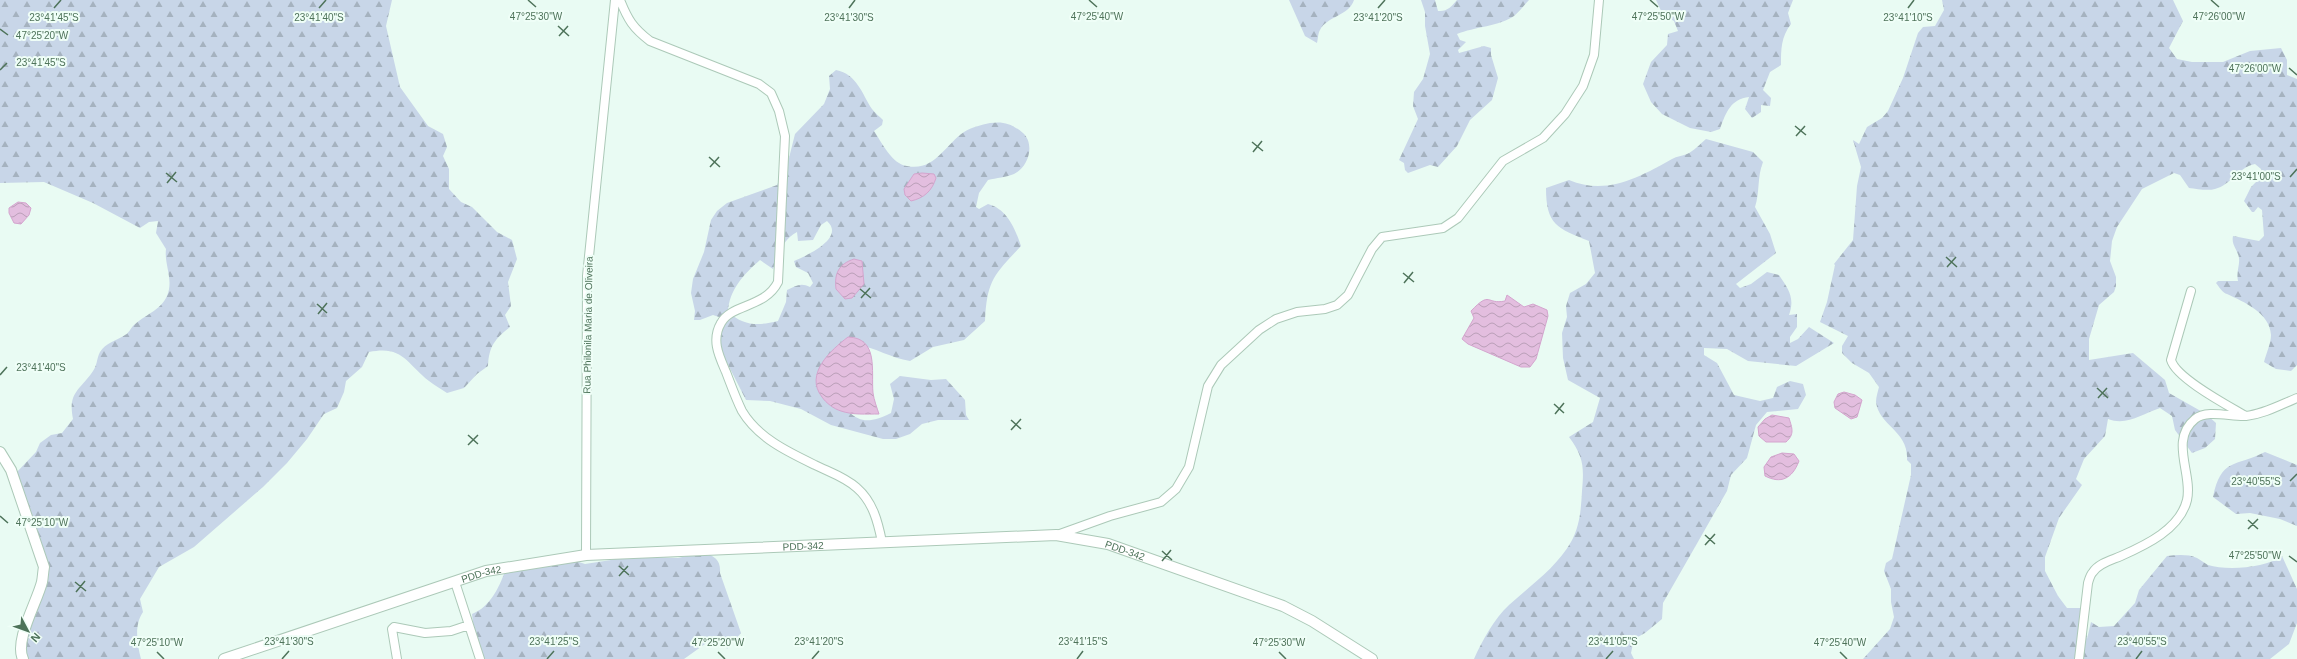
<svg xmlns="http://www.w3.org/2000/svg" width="2297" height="659" font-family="Arial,sans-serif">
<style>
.forest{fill:url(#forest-firs);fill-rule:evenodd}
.water{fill:url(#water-waves);stroke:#d4a5ce}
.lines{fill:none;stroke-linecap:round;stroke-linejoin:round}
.minor-casing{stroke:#acc9b8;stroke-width:10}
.tertiary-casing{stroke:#acc9b8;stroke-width:12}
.minor{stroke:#fff;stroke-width:8}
.tertiary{stroke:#fff;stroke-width:10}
.ticks{fill:none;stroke:#4e735a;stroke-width:1.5}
.labels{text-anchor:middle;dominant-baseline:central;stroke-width:4;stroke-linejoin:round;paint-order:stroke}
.street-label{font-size:10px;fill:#4e735a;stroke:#effef7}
.ticks-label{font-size:10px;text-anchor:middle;fill:#4e735a;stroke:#effef7;stroke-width:4;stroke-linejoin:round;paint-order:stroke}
</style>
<defs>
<pattern id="forest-firs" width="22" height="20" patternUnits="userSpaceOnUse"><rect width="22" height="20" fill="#c8d6e8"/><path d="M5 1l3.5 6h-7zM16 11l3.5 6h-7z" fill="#a5b2bf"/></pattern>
<pattern id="water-waves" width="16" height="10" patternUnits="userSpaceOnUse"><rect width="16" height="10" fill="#e3bedf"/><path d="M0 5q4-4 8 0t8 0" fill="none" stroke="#ba9fb8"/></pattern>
</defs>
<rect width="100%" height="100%" fill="#e9fbf3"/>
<path class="forest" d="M0,0H392L386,26L400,87L428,126L443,134L447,147L443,156L449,169V189L461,202L472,207L497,232L512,240L517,259L508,282L511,306L505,315L510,327C495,339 489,346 488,366L477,374L464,388L447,393C441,389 434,385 429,381C406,363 403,345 369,352L362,367L346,381L344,392L337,408L324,414L307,439L287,463L263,487L194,547L159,567L140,599L143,612C134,625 137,644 141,659H28C23,640 32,625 38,608C43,590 48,570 44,552L16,473L36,452L40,443L51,435L62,433L73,419C68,394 78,391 91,374C98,365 96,360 100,352C105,343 118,340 125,335C129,333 130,329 133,326C144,315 160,311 167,296C174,279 164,265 166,249L156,233L158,221L149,222L140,228L93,203L44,182L0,183Z
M1289,0H1354C1349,16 1327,16 1320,30C1318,33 1318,39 1317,43L1305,36Z
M1421,0H1435L1438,11C1447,12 1452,6 1457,0H1529C1524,5 1519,12 1514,16C1500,26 1474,27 1457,34L1460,40L1466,42L1458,50L1459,53L1484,46L1491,48V55L1498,78L1492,100L1470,120L1457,146L1438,167L1430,165L1408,173L1405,170L1404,163L1399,160L1418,119L1413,106L1414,92L1423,79L1430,54L1425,26V12Z
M1656,0H1793L1788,13L1791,24C1781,37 1781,49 1781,65L1770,72L1763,90L1771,98L1770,106L1761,105V112L1752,118L1745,109L1749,97C1731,99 1726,112 1720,129L1711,132L1690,128L1662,114L1651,102L1643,84L1651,62L1667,45L1668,34L1678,31L1674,21L1663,15Z
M1942,0H2173L2183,21L2169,48L2177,59L2192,62H2223L2250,51L2281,48L2287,60V75L2297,79V365L2291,371L2276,369L2264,362C2266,354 2271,343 2271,335C2270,313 2244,302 2227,294C2223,293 2219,287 2216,283L2218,281H2238C2236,272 2240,265 2239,258C2238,250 2231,245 2233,236L2259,241L2264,236L2262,210L2258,207L2254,212H2252L2244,201L2251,187L2262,176L2261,169L2255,164C2239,167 2231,185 2215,189C2208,191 2197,189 2189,188L2180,175L2174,173L2142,189L2117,227L2112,241L2110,261L2116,277V286L2114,292L2099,305L2089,339V360L2133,353L2165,380L2169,393L2206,414L2216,423L2215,439L2205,448L2192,453L2175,430L2172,416L2160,408C2142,414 2127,426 2108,419L2105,436L2084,459L2076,479L2082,485L2059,518L2045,557V571L2058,596L2067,608H2081L2086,618L2087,639L2091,622L2099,627L2114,626L2135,603L2139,590L2167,556C2177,555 2188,554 2197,558C2201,560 2204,563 2208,565C2227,571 2266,568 2282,556L2297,589V623L2289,644L2270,659H1863L1890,629L1894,617L1891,602V589L1884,571L1886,563L1892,559L1911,475V464L1907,460C1909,431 1879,426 1876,402C1876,397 1878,391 1879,387L1869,373L1852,363L1842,353V346L1848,336L1820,322L1827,302L1835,265L1834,264L1853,240L1857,186L1861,167L1853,140L1859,144L1867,127L1882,118L1888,111L1903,78L1918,33L1923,27L1935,26L1944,10Z
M836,70C857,74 862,94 872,109C875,113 880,117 883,120L882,125L874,131C882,143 892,164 907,166C934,172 945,145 964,132C972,127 981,125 990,123C1004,121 1012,124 1023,133C1035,144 1029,167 1014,174C1007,177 996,178 988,180L979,193L976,207L979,209L988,204C1007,209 1015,228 1021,246C994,275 987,280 985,321L964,340L933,347L910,361C891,358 876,348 856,344L833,393C852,417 860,429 891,413L894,399L890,384L900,376L931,380L946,379L965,400L966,415L969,420H938L922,424L910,434L896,439H883L831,425L801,409L770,401L746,400L718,345L719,317L713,315L700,320H694L695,311L691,293L693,279L704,252L711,220L717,211L727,203L777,185L789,158L795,134L824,104L830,89L829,76ZM827,221C846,238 806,256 794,261L796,267L808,273L813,283L810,287C801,282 795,286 787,290L786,302L778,321C758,326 744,326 728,312C729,290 744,274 760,260L773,269C779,254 782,240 797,232L798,241L813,240L821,225Z
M1706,139L1753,152L1763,162C1757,177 1760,192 1755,207L1770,234L1776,253L1736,284L1740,288L1751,284L1767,272L1779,275C1789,290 1795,298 1789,315L1797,314V327L1790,337V343L1798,339L1809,327L1834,343L1796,366L1748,361L1727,349L1704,348V355L1717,363L1734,395L1760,401L1773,398L1777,387L1790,381L1803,384L1806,395L1798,409L1767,412L1756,425L1747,458L1731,475L1727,491L1663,603L1662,619L1645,633L1634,639L1631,653L1634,659H1474C1482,641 1494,619 1509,605C1530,586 1557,567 1571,542C1580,526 1581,509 1582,491C1584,468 1584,457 1569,437L1593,422L1600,398L1568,380L1563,358L1562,333L1567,317L1566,306L1570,293L1586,284L1595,273L1589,241C1557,228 1546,225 1546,188L1569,180C1606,196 1640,177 1672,159C1677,156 1682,156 1687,154C1694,151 1700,144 1706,139Z
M2265,452L2297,465V526L2280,519L2250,513L2236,514L2213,497C2221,458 2235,467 2265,452Z
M704,552C715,557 721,560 720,573L741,633L727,649C725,642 719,638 712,639L684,659H477L472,614C490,607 499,588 505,571L560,556L585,564L611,560L624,556L678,558Z"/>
<path class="water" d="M922,173L934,174L936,178C932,191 924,198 911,201L905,195L904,189L914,174Z
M18,202L26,203L31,208L29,215L21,224L14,223L9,213V208Z
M854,259L862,261L864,284L852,298L845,299L836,289C834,273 839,264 854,259Z
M1507,295L1524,307L1533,304L1547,310L1548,316L1536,359L1530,367H1521L1468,344L1462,339L1474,318L1471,311C1491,290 1486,305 1505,301Z
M848,337C879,338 871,371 873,393C874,400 877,408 879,414C867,414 852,415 841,411C834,409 826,403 822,397C804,374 831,350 848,337Z
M1844,392L1855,395L1862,400L1857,417L1851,419L1835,408L1834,402L1838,394Z
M1772,415L1789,418C1792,428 1795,434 1786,442H1766L1759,436L1758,427L1765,419Z
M1782,453L1794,454L1799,461C1792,479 1781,484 1765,476L1764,467L1771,457Z"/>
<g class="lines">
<g class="minor-casing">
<path id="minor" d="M620,0C628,20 633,28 650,41L759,84L771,93L779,111L785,136L778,282C765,308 731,304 721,323C711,340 719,356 726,372C731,385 736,399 742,411C758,438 788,452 815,465C829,472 845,477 857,488C873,502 878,522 882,542
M2191,291L2171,360C2176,378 2227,405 2244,415
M1057,535L1110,516L1161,502L1176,489L1189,467L1208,386L1221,365L1259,330L1276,319L1297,312L1325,309L1337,305L1348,295L1372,249L1382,237L1443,228L1458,218L1503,161L1543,138L1565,114L1583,86L1594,55L1599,0
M586,555L587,276L615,0
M455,582L480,659
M397,659L392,629L394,627L425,633L451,631L469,625
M2079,659L2088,583C2089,580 2090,575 2093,572C2099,563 2112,560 2121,556C2146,545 2180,529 2187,500C2193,474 2169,440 2195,419C2207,409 2231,417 2246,416C2264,414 2280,405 2297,398"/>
</g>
<g class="tertiary-casing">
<g id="tertiary">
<path d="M0,452L11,470L44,567C43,572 43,577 42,582C37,602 14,641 23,659"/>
<path id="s1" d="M224,659L486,571L586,555L1056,535L1108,544L1283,606L1312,621L1372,659"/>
</g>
</g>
<use href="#minor" class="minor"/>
<use href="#tertiary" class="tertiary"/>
</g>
<path class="ticks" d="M528,0L536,7M1089,0L1097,7M1650,0L1658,7M2211,0L2219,7M54,8L61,0M319,8L326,0M849,8L855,0M1378,8L1385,0M1908,8L1914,0M558,26L569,36M0,29L8,35M559,36L568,26M2289,68L2297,75M0,70L7,63M1795,126L1806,135M1796,136L1805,126M1252,142L1263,151M1253,152L1262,141M709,157L720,167M710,167L719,157M166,173L177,182M2290,177L2297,169M167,183L176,172M1946,257L1957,267M1947,267L1956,257M1403,273L1414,282M1404,283L1413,272M860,289L871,298M861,298L870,288M317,304L327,313M318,314L327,303M0,375L7,367M2097,388L2108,398M2098,398L2107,388M1554,404L1564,413M1555,414L1564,403M1011,420L1021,429M1011,430L1021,419M468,435L478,444M468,445L478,435M2290,481L2297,474M0,516L8,523M2248,520L2258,529M2248,529L2258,519M1705,535L1715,544M1705,545L1715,534M1162,551L1172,560M2289,556L2297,562M1162,561L1171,550M619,566L629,575M619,576L628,566M75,582L86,591M76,592L85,581M157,652L164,659M718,652L725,659M1279,652L1286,659M1840,652L1847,659M282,659L289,651M547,659L554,651M812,659L819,651M1077,659L1083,651M1606,659L1613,651M2136,659L2142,651"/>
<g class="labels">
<g class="street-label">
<text transform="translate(588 325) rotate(-89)">Rua Philonila Maria de Oliveira</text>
<text stroke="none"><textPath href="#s1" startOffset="595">PDD-342</textPath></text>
<text stroke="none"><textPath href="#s1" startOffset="919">PDD-342</textPath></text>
<text stroke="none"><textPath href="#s1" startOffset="271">PDD-342</textPath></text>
</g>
</g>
<g class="ticks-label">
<text x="536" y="20">47°25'30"W</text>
<text x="1097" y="20">47°25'40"W</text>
<text x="1658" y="20">47°25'50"W</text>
<text x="2219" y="20">47°26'00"W</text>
<text x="54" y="21">23°41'45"S</text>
<text x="319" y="21">23°41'40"S</text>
<text x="1378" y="21">23°41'20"S</text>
<text x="1908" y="21">23°41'10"S</text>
<text x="849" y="21">23°41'30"S</text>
<text x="42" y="39">47°25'20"W</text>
<text x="41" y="66">23°41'45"S</text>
<text x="2255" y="72">47°26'00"W</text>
<text x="2256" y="180">23°41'00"S</text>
<text x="41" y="371">23°41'40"S</text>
<text x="2256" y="485">23°40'55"S</text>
<text x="42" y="526">47°25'10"W</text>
<text x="2255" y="559">47°25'50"W</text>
<text x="289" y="645">23°41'30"S</text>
<text x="554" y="645">23°41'25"S</text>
<text x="819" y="645">23°41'20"S</text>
<text x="1083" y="645">23°41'15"S</text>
<text x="1613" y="645">23°41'05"S</text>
<text x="2142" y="645">23°40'55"S</text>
<text x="157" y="646">47°25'10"W</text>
<text x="718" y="646">47°25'20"W</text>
<text x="1279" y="646">47°25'30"W</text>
<text x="1840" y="646">47°25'40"W</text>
</g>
<g transform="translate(28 631) rotate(131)" stroke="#effef7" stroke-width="3" paint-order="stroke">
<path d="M0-3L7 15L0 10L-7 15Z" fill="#4e735a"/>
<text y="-6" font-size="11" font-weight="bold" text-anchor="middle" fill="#4e735a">N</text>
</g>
</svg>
